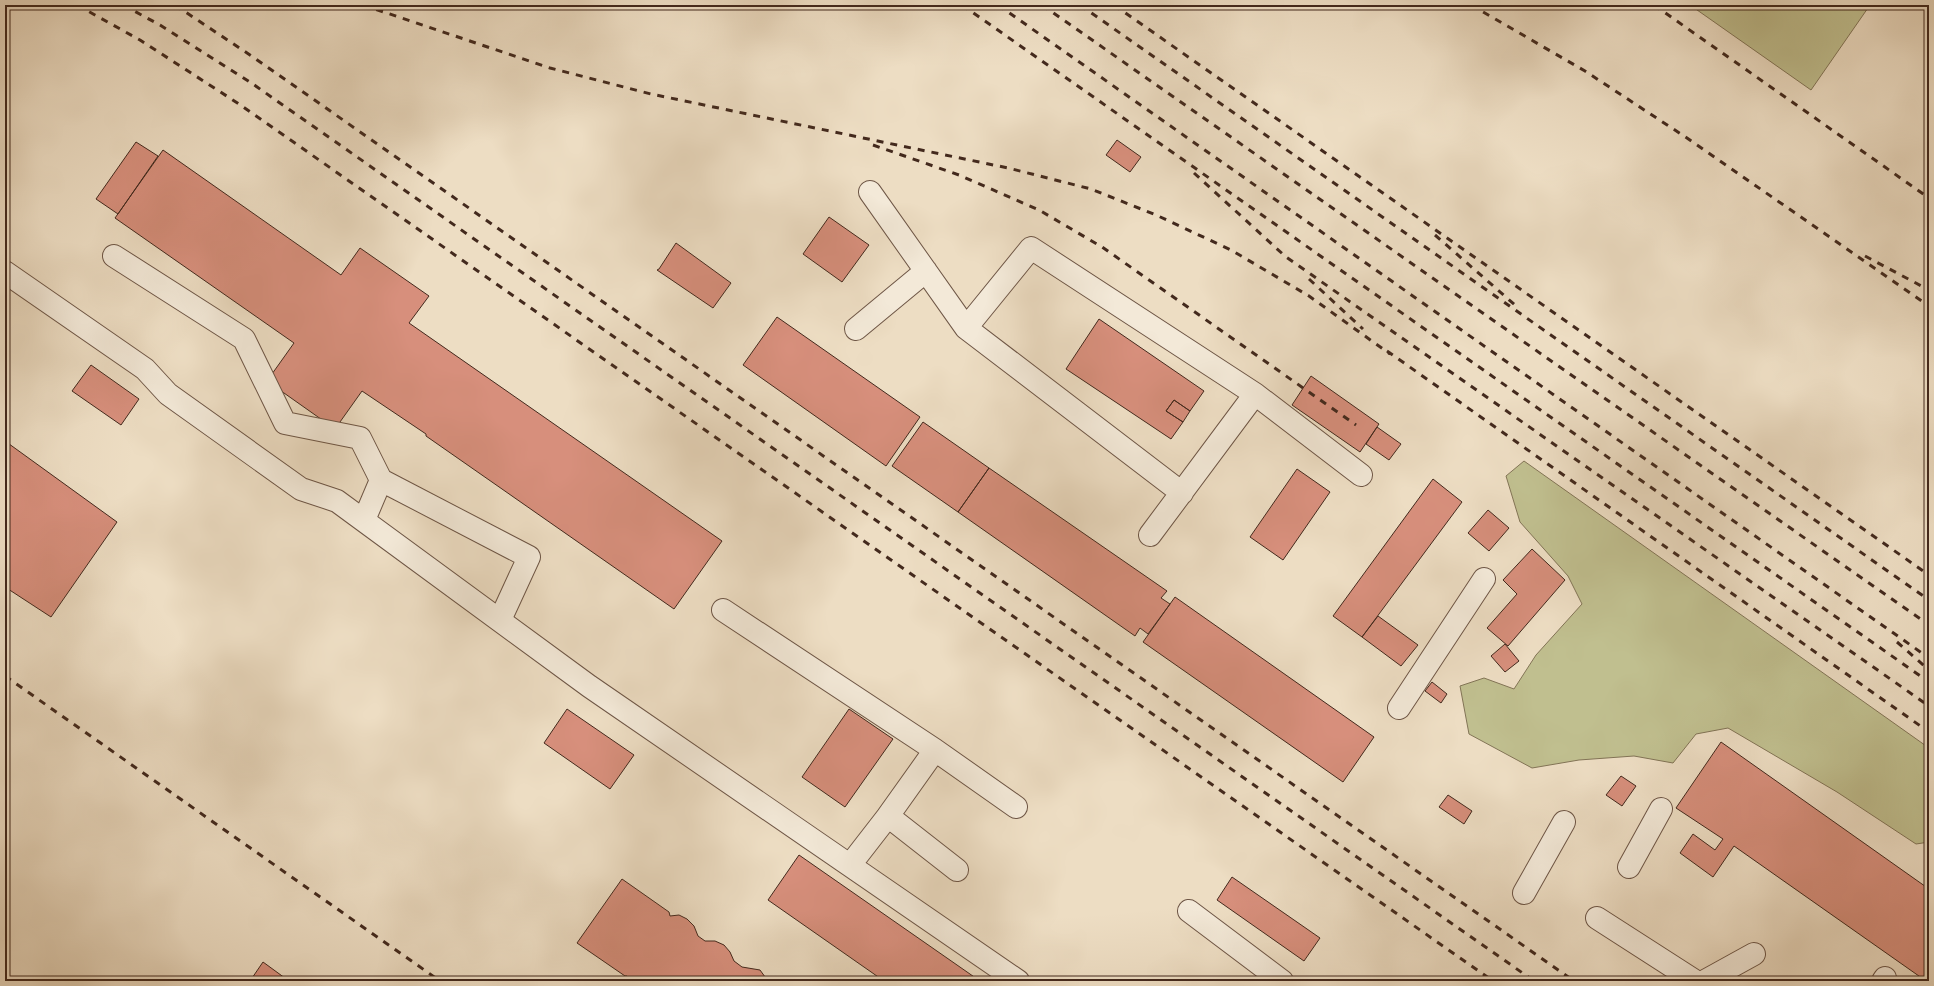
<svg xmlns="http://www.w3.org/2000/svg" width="1934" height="986" font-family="'Libre Caslon Text',serif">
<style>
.green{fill:#c0bf8f;stroke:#827456}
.building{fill:#d78f7c;stroke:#43291d}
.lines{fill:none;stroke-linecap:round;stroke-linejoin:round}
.minor-casing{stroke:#6e5646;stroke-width:24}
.minor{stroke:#f3e9d8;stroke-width:22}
.rail{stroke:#43291d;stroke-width:3;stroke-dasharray:7 7;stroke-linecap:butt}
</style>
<rect width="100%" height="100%" fill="#edddc3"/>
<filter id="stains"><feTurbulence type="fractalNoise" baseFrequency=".005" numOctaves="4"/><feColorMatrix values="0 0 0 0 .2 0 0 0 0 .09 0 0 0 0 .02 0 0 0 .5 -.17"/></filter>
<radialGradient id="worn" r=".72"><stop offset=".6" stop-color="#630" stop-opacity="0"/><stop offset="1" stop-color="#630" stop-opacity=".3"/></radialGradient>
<path class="green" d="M1690,5H1870L1811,90Z
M1524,461L1929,748V842L1916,844L1837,792L1728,728L1696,734L1673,763L1634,756L1579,760L1532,768L1469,734L1460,686L1484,678L1514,689L1536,655L1582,604L1568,576L1520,522L1506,476Z"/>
<path class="building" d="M1117,140L1141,157L1130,172L1106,155Z
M136,142L158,156L118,214L96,199Z
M163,150L341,275L360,248L429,296L409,323L722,541L674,609L426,436V434L362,391L335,429L267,381L294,343L115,218Z
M829,217L869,245L842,282L803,254Z
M676,243L731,283L713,308L657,270L659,269Z
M777,317L920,417L886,466L743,365Z
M1099,319L1204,391L1190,411L1174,400L1166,411L1183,422L1171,439L1066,369Z
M91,365L139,399L121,425L72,391Z
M1311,376L1379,424L1360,452L1292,405Z
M1174,400L1190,411L1183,422L1166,411Z
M923,422L989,468L958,512L892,466Z
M1377,427L1401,444L1389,460L1366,444Z
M5,441L117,522L51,617L5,587Z
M989,468L1167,591L1161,598L1170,604L1148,634L1140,628L1135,636L958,512Z
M1297,469L1330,492L1283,560L1250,537Z
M1433,479L1462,502L1362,637L1333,616Z
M1488,510L1509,528L1489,551L1468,533Z
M1532,549L1565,580L1508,646L1487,628L1517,594L1503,580Z
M1175,597L1374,737L1343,782L1143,642Z
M1378,616L1418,645L1401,666L1362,637Z
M1505,644L1519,661L1505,672L1491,656Z
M1432,682L1447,694L1441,703L1425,691Z
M567,709L634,755L610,789L544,743Z
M849,709L893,739L845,807L802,777Z
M1721,742L1929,889V981H1926L1734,846L1713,877L1680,853L1693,834L1715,850L1723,839L1676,808Z
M1621,776L1636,786L1622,806L1606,795Z
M1448,795L1472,811L1464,824L1439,807Z
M799,855L980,981H884L768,900Z
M1232,877L1320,938L1304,961L1217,900Z
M622,879L669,912L670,916L679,915L687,919L694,926L698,936L705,941H715L724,945L730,952L734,961L742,967L760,970L768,981H629L627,976H625L577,943Z
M263,962L289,981H250Z"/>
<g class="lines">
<g class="minor-casing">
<path id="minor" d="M870,192L966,328
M114,256L244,339L285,423L360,438L381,480
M5,272L145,369L168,394L301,489L337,501L589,686L1018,981
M856,329L926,271
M1182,493L966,328L1031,248L1255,394
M364,520L381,480L529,557L500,620
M1150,535L1255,394L1361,475
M723,610L935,750
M1399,708L1484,579
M888,816L935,750L1016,807
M850,865L888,816L957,870
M1629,867L1661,809
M1524,893L1564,822
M1189,911L1282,981
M1597,918L1695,981
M1705,981L1754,954
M1883,981L1885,978"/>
</g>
<use href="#minor" class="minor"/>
<path class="rail" d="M77,5L140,40L239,104L1493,981
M123,5L160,25L250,82L1534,981
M175,5L253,57L1574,981
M363,5L550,68L651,94L1008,168L1091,189L1156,215L1231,250L1309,296L1390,354
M962,5L1929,682
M998,5L1929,658
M1042,5L1929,625
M1080,5L1929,600
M1114,5L1929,575
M1471,5L1585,71L1687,138L1929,306
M1654,5L1929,198
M873,145L959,175L1039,210L1102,247L1356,425
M1194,173L1286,257L1929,706
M1435,235L1515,305
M1865,256L1929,290
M1309,279L1363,329
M1387,351L1929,732
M1897,642L1929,670
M5,676L440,981"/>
</g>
<rect width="1934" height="986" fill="none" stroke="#edddc3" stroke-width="20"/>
<rect x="6" y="6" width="1922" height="974" fill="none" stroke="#43291d" stroke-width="2"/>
<rect x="10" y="10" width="1914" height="966" fill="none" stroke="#43291d"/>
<rect width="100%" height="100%" filter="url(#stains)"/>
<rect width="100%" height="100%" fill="url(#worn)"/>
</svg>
